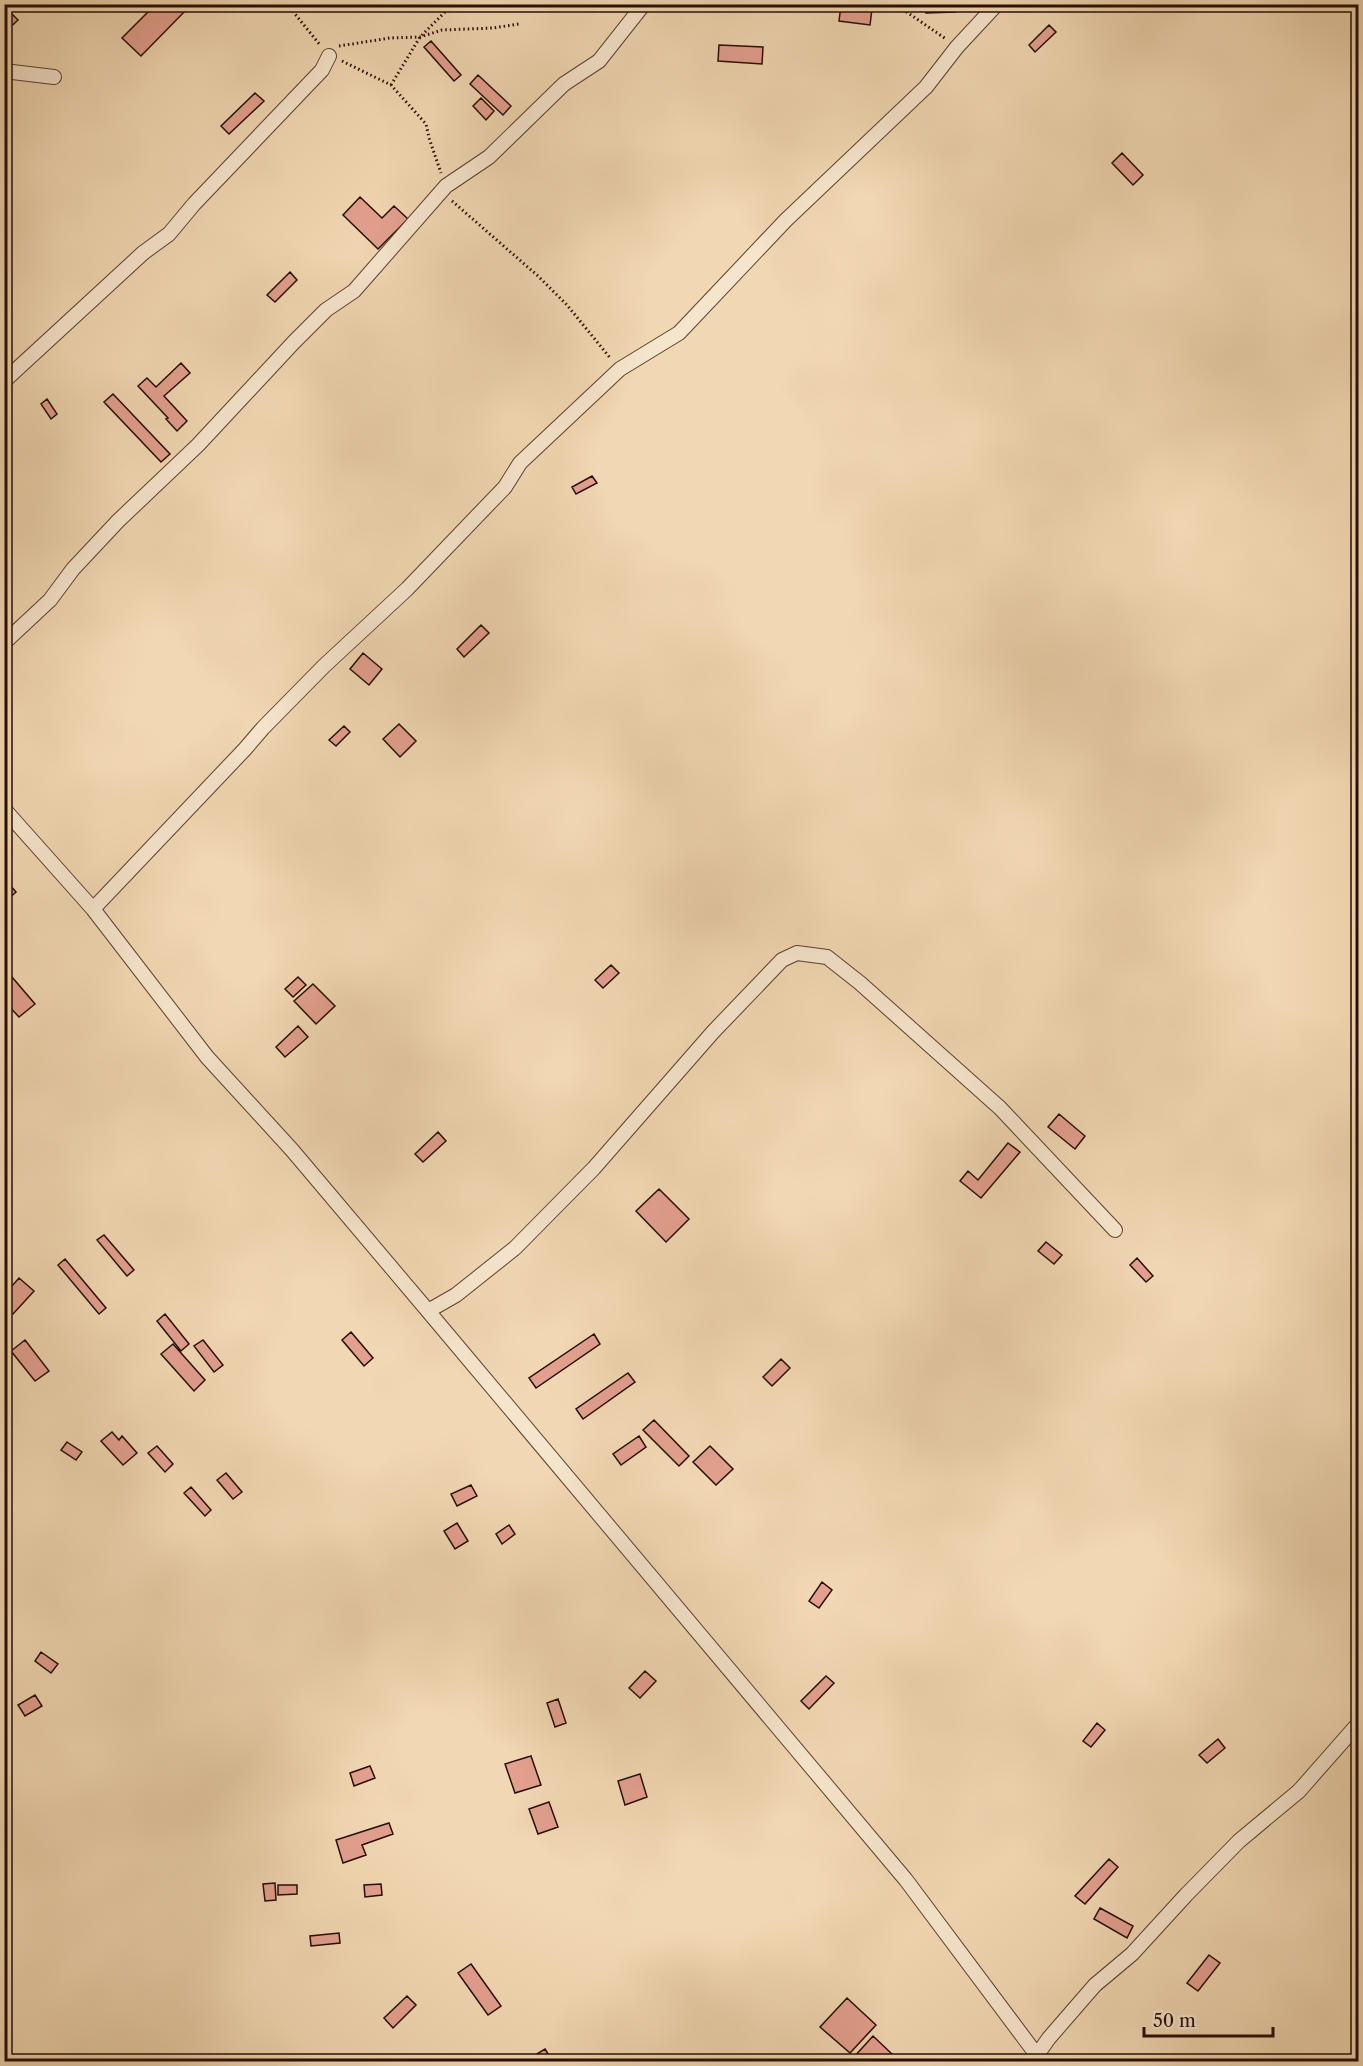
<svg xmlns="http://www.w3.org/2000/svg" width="1363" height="2066" font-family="'Libre Caslon Text',serif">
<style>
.building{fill:#e3a08f;stroke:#270e03;stroke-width:1.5}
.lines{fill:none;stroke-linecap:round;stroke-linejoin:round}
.minor-casing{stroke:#5a402f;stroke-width:16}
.path{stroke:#270e03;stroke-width:3;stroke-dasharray:1.5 3;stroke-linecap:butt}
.minor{stroke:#f6e5cd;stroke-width:14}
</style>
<rect width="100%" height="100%" fill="#f1d7b2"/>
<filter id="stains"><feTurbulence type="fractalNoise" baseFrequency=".00333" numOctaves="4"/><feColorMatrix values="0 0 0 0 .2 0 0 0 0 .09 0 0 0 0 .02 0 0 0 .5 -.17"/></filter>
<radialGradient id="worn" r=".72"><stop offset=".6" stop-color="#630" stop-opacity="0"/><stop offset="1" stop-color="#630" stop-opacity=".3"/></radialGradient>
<path class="building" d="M156,4H187L189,7L141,56L122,38Z
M926,4H955V12L926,13Z
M841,5L872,9L870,25L839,21Z
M4,6L18,20L5,32H4Z
M1049,25L1056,32L1035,52L1029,45Z
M431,41L461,75L454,81L424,47Z
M719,45L763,47L762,64L718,61Z
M478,75L511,106L503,115L470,84Z
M255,93L264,101L229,134L221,126Z
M481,98L494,111L486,120L473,106Z
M1122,153L1143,175L1133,185L1112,163Z
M360,197L382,218L394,206L408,219L378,249L343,215Z
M290,272L297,280L275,302L267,295Z
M181,363L190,373L164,396L187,421L177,431L166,419L168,418L138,386L147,378L156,387Z
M113,394L170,454L161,462L104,402Z
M47,399L57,414L51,419L41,404Z
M592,476L597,483L576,494L572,487Z
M481,625L489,633L464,657L457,649Z
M363,653L382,669L369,685L350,669Z
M399,724L416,741L400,757L383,739Z
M344,726L350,732L336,746L329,740Z
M8,883L16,892L4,903V886Z
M611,965L619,973L603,988L595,980Z
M6,970L35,1004L19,1017L4,1001Z
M298,977L306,985L293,997L285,989Z
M313,984L335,1006L316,1024L294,1001Z
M298,1026L308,1037L285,1057L276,1047Z
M1059,1114L1085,1136L1075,1149L1048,1127Z
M438,1132L446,1141L423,1162L415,1154Z
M1008,1143L1020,1152L981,1198L960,1181L968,1171L978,1180Z
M659,1189L689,1219L666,1242L636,1211Z
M104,1235L134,1270L127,1276L97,1240Z
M1046,1242L1062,1255L1054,1264L1038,1251Z
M1137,1258L1153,1276L1146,1282L1130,1265Z
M65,1259L106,1308L99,1314L58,1265Z
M19,1278L34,1291L13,1314L4,1306V1295Z
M165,1314L189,1344L181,1351L157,1321Z
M351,1332L373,1358L364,1366L342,1340Z
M594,1334L600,1344L536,1388L529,1378Z
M25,1340L49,1371L35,1381L11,1351Z
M203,1340L223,1365L214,1372L194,1346Z
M173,1344L205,1380L194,1391L161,1354Z
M781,1359L790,1368L772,1386L763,1377Z
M628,1373L635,1382L583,1419L576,1409Z
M654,1420L689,1456L679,1466L643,1430Z
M112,1432L119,1440L122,1436L137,1453L123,1465L101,1441Z
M639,1436L646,1447L621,1465L613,1454Z
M67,1442L82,1452L76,1460L61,1450Z
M157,1446L173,1464L165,1472L148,1453Z
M710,1446L733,1469L716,1485L693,1462Z
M226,1473L242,1492L233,1499L217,1480Z
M471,1485L477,1496L457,1506L451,1494Z
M191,1487L211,1510L205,1516L184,1493Z
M457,1523L468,1541L455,1549L444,1531Z
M509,1525L515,1534L502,1544L496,1534Z
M822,1582L832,1590L819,1608L809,1601Z
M41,1652L58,1664L51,1673L35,1661Z
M645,1671L656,1681L640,1698L629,1688Z
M826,1676L834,1683L809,1709L801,1701Z
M35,1695L42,1706L25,1716L18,1705Z
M558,1699L566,1723L555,1727L547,1703Z
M1097,1723L1105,1730L1091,1747L1083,1741Z
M1218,1739L1225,1748L1207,1763L1199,1755Z
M531,1756L541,1785L515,1793L505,1764Z
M370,1766L375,1778L354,1786L350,1773Z
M640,1774L647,1797L625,1805L618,1781Z
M549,1802L558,1827L538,1834L529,1809Z
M389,1823L393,1834L362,1845L366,1855L343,1863L336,1840Z
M1109,1859L1118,1867L1085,1904L1075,1896Z
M275,1883L276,1900L265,1901L263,1884Z
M381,1884L382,1895L365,1897L364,1885Z
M278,1885H297V1894L278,1895Z
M1100,1908L1133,1926L1127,1938L1094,1919Z
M339,1933L340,1943L311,1946L310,1936Z
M1209,1955L1220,1963L1198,1991L1187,1983Z
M471,1964L501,2006L488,2015L458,1973Z
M407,1996L416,2005L393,2028L384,2018Z
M847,1998L876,2025L850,2053L820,2027Z
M873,2036L892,2054L886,2062H857L853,2058Z
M545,2049L553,2062L525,2061Z"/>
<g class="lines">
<g class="minor-casing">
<path id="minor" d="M4,71L54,77
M4,381L143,253L169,234L194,204L322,70L329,56
M4,643L50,600L73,569L118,521L198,445L294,342L326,310L354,291L446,186L489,157L564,84L599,61L644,4
M4,809L93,909L207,1057L292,1150L428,1311L906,1880L1042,2062
M93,909L245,749L263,728L324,666L407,589L505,487L520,463L620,369L679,333L786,220L926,87L957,47L997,4
M428,1311L456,1295L515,1248L594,1168L713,1032L782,960L797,953L827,957L860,983L1000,1108L1115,1230
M1032,2062L1049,2038L1095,1985L1132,1954L1186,1895L1239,1841L1299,1791L1358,1724"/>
</g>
<path class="path" d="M287,4L320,45
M895,4L946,39
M339,46L390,38L420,37L442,30L493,28L519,24
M342,61L391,85L426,124L429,138L441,173
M391,85L420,37L453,4
M452,201L538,276L567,305L611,359"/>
<use href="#minor" class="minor"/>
</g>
<rect width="1363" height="2066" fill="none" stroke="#f1d7b2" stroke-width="24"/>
<rect x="6" y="6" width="1351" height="2054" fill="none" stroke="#270e03" stroke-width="3"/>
<rect x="12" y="12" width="1339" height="2042" fill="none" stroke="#270e03" stroke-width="1.5"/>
<path d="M1144 2027v9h129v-9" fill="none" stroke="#270e03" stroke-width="3"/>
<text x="1153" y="2027" font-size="18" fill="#270e03" stroke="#f6e5cd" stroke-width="4.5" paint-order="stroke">50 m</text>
<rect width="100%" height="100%" filter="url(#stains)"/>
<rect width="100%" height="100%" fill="url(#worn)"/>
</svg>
